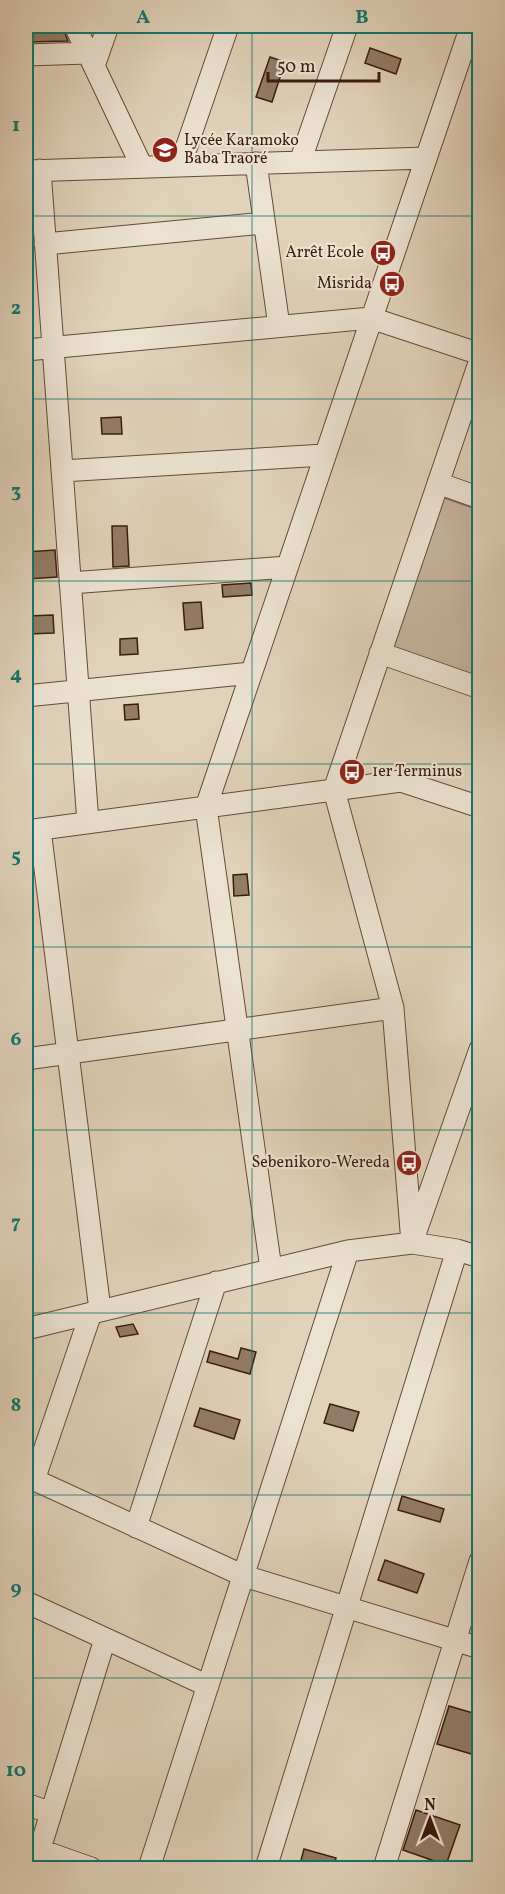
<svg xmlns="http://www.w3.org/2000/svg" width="505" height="1894" font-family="Vollkorn,serif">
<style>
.green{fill:#c5b39d;stroke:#806855;stroke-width:1.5}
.building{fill:#927b67;stroke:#3c1c0d;stroke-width:1.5}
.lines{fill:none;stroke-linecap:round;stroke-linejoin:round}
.minor-casing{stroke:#654a38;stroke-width:23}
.minor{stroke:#ece2d2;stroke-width:21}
.grid{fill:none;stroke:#0f766e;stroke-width:1.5;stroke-opacity:0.55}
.labels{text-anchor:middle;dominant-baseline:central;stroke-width:4.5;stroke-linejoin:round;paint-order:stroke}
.poi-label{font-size:16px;fill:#3c1c0d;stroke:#ece2d2;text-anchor:end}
.neatline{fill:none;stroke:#0f766e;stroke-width:2}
.grid-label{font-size:20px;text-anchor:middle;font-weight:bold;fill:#0f766e}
</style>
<rect width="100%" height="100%" fill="#e1d2ba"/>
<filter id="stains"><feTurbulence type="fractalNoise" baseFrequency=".00333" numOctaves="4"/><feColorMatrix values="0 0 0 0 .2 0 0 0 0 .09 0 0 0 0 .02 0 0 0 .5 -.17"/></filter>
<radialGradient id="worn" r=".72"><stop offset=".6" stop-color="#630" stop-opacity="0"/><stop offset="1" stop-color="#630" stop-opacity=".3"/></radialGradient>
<path class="green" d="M442,497L479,510V678L390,647Z"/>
<path class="building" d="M28,26H62L68,41L28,42Z
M370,48L401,59L396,74L365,63Z
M270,57L285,62L272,102L256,97Z
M121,417L122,434H102L101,418Z
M112,526H127L129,566L113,567Z
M55,550L57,577L27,579L26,552Z
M251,583L252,595L223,597L222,585Z
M201,602L203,628L185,630L183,603Z
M53,615L54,633L27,634V616Z
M137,638L138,654L120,655V639Z
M138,704L139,719L125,720L124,705Z
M247,874L249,895L234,896L233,875Z
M133,1324L138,1334L120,1337L116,1327Z
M241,1348L256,1352L250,1374L207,1362L210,1351L238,1359Z
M330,1404L359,1412L353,1431L324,1423Z
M200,1408L240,1420L234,1439L194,1426Z
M402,1496L444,1509L440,1522L398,1510Z
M385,1560L424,1574L417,1593L378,1580Z
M449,1706L480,1715V1753L476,1752L475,1755L437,1744Z
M416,1810L460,1825L446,1865L403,1850Z
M304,1849L336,1858L333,1869H314L300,1864Z"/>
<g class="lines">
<g class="minor-casing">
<path id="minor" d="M75,26L142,167
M26,55L88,53
M94,66L108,26
M300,162L347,26
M256,163L279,326
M180,166L228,26
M40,170L88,823
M27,171L426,158
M45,244L264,223
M26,350L371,318L480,354
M62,471L324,455
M438,483L480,498
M70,583L287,567
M380,653L480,688
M26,696L251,673
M40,829L100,1310
M26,831L401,781L480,807
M26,1059L393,1008
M415,1234L480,1049
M412,1243L393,1008L334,790L480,360
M271,1269L206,807L471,26
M26,1329L348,1251L412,1243L457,1250L480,1257
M26,1476L244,1576L480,1648
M34,1480L91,1313
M136,1527L216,1282
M26,1602L208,1686
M26,1804L51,1813
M40,1850L91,1868
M34,1868L105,1639
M149,1868L348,1251
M266,1868L457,1250
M384,1868L480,1561"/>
</g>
<use href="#minor" class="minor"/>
</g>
<path class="grid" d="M252,26V1868M26,216H480M26,399H480M26,581H480M26,764H480M26,947H480M26,1130H480M26,1313H480M26,1495H480M26,1678H480"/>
<defs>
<g id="school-disc" transform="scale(1.35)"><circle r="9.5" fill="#8f2418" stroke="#ece2d2"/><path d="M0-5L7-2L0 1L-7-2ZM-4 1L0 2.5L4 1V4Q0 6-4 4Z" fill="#fff"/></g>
<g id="bus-disc" transform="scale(1.35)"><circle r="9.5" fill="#8f2418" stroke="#ece2d2"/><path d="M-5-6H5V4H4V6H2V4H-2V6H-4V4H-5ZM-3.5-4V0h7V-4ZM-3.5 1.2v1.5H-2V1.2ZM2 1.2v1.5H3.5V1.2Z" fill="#fff"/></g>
</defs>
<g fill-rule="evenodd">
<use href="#school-disc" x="165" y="150"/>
<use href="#bus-disc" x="383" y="253"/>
<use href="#bus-disc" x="392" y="284"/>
<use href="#bus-disc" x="352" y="772"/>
<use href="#bus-disc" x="409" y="1163"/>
</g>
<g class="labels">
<g class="poi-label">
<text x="184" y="141" text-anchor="start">Lycée Karamoko<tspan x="184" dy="18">Baba Traoré</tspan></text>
<text x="364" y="253">Arrêt Ecole</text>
<text x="372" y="284">Misrida</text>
<text x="372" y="772" text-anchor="start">1er Terminus</text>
<text x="390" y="1163">Sebenikoro-Wereda</text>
</g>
</g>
<rect width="505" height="1894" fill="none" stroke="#e1d2ba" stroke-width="66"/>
<g transform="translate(430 1819)" stroke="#ece2d2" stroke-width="4.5" paint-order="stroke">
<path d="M0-4.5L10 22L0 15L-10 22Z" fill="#3c1c0d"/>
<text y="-9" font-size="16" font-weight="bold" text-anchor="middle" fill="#3c1c0d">N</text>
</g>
<path d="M268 72v9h111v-9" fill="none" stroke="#3c1c0d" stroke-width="3"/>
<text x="277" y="72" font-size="18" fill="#3c1c0d" stroke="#ece2d2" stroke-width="4.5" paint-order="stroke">50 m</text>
<rect x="33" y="33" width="439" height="1828" class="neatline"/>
<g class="grid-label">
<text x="143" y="23">A</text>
<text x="362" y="23">B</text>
<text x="16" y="131">1</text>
<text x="16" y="314">2</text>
<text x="16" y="497">3</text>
<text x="16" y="680">4</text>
<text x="16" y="862">5</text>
<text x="16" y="1045">6</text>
<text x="16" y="1228">7</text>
<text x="16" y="1411">8</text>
<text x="16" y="1594">9</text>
<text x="16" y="1776">10</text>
</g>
<rect width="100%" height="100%" filter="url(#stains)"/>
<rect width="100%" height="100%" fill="url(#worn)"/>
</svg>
